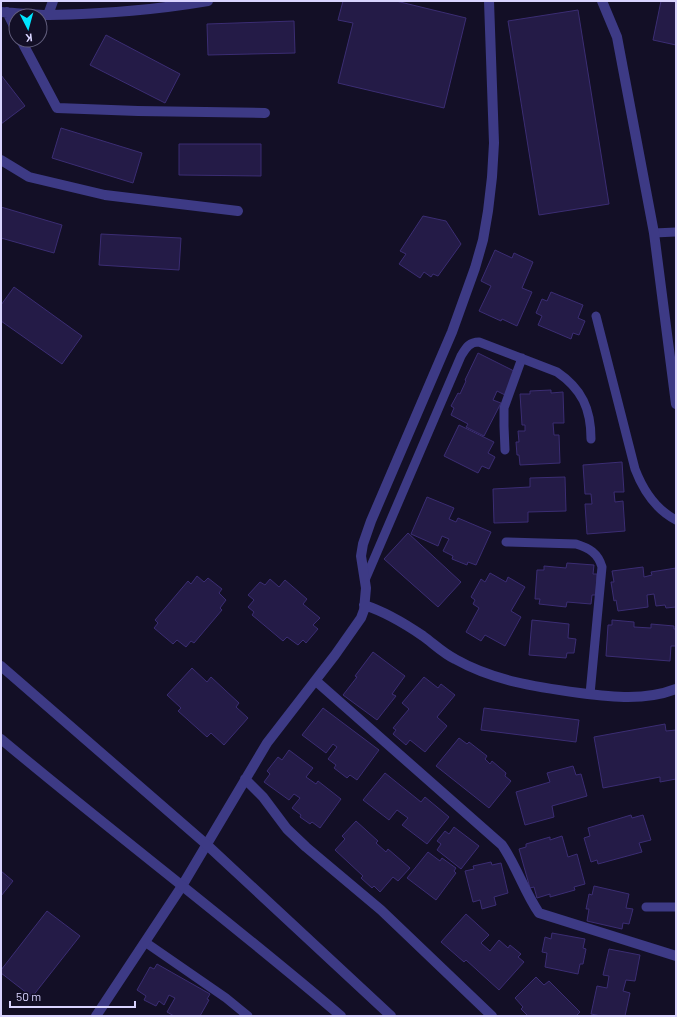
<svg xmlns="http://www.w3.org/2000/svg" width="677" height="1017" font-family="Barlow,sans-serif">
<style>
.building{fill:#241b47;stroke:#3b2d73}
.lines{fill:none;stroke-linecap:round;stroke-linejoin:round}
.service{stroke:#3d3a85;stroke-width:9}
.minor{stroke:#3d3a85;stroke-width:10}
.tertiary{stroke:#3d3a85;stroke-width:10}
</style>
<rect width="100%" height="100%" fill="#130f26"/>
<path class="building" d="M343,1H396L466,18L444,108L338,83L353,23L338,20Z
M661,1L676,2V45L653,40Z
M578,10L609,204L539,215L508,21Z
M294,21L295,53L208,55L207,24Z
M106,35L180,74L165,103L90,65Z
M1,75L25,106L1,124Z
M61,128L142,153L133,183L52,158Z
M179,144H261V176L179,175Z
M1,207L62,225L54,253L1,238Z
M423,216L446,221L461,244L438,276L433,274L431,277L424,272L420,278L399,264L406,254L400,251Z
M101,234L181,238L179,270L99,265Z
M495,250L512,258L514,253L533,262L522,288L532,292L517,326L502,319L501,321L479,311L491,286L481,281Z
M14,287L82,336L62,364L1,321V305Z
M551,292L583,305L578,318L585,321L579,335L573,333L571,339L538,325L542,316L536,313L542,299L547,301Z
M478,353L516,372L505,395L497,391L493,400L501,403L484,436L466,427L468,424L451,415L454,408L451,406L458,393L460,394L466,381L465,380Z
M551,390V393L563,392L564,423H553L554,435H559L560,463L520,465L519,455H517L516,442H519L518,431H525V425H522L520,394H530V391Z
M459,425L494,442L488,453L495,457L489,469L482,466L478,473L444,456Z
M622,462L624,492H614L615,502L623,501L625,531L587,534L585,504H592L591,494H585L583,465Z
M565,477L566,511L528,512V522L494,523L493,489L530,487V478Z
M427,497L454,508L449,519L456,522L458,518L491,532L476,565L468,562L467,565L452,559L453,556L443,551L449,539L442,536L438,546L411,534Z
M408,533L461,582L438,607L384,559Z
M567,563L594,565L593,574H597L596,595H592L591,604L567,602L566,607L539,604L540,599H535L537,570H544V566L566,568Z
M643,567L644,577L652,575L651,572L676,568V607L666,608L665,605L656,606L654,594L647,595L648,607L618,611L616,600L614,601L611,582H614L612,571Z
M490,573L506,582L508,577L525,587L511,611L521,617L505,646L485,635L481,641L466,632L479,608L473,604L475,600L471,597L481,579L485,582Z
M197,576L204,582L208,578L222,589L219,593L226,600L220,608L222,610L194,643L191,641L186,647L177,640L173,644L154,628L158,623L155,620L188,581L191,584Z
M270,579L279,587L285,580L307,599L303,604L320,618L313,625L318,629L306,643L303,640L298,645L287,637L283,641L252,615L254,612L248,607L254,600L248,595L260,582L265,585Z
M532,620L569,624L568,638L576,639L574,653H567L566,658L529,655Z
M612,620L634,622V627L651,628V624L674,626V629H676V646H671L670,661L606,656L608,625H612Z
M373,652L405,676L392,694L396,696L377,720L343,695L357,677L355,676Z
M192,668L207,682L211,677L239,703L236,707L248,718L224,745L211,733L207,737L178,711L181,708L167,695Z
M424,677L438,688L441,684L455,695L437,717L447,726L425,752L410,740L406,745L393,734L396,730L393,728L409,709L402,703Z
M323,708L379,750L357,780L350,775L347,778L334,768L336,765L328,759L337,747L333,744L326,753L302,735Z
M484,708L579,720L576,742L481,730Z
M665,724L666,731L676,730V779L660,782V777L603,788L594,737Z
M459,738L467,744L469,742L487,756L485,759L490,764L492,761L506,773L505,776L511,781L489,808L436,766Z
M289,750L313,768L306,777L316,784L318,781L341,799L320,828L312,822L310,824L300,817L301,815L292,808L300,798L294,794L289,800L264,782L270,774L267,771L278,757L282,760Z
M573,766L576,775L581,774L587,796L552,806L554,817L525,825L516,792L550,782L547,773Z
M385,773L421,802L425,797L449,817L427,844L402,825L408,818L397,810L389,820L363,800Z
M631,815L632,818L643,815L651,840L639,843L642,852L598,864L597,860L591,862L584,838L590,836L588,828Z
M356,821L378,841L376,843L386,852L388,849L410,868L398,881L393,877L380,892L374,886L372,888L361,878L363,876L335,850L345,839L342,836Z
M454,827L479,846L461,869L437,850L441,844L437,841L445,831L449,834Z
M562,836L568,857L577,854L585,884L574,887L575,890L550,897V894L537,898L534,887L530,888L519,849L526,847V844L550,837V840Z
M428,852L440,861L442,858L456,868L454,871L456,873L436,900L407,878Z
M491,862L492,865L501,863L508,893L494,897L496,905L482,909L480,900L473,902L465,871L474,869L473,866Z
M1,871L13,881L1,896Z
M594,886L629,894L626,908L633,909L629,924L623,923L622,929L587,921L589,909H586L589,894L592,895Z
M47,911L80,936L32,997L1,973V970Z
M466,914L489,935L481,943L490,951L499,940L508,948L510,945L521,954L518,957L524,962L499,990L466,960L464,962L441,942Z
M552,933L585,939L583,948L586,949L583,964H580L578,974L545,967L547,953L542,952L545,937L551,939Z
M609,949L640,955L635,981L626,980L623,991L630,993L625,1016H601L591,1014L597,986L607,988L609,976L603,975Z
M157,964L210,994L207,999L209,1000L200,1016H174L167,1012L175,998L169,995L164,1005L159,1001L156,1006L144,1000L146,996L137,990L150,967L154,969Z
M536,977L544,985L549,981L580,1012L576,1016H528L521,1009L523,1007L515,998Z"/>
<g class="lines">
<path class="service" d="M654,233L676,232
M596,316L635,469C643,490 655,509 676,520
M505,450L504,426V408L522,358
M506,542L576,544C589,548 598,553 602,567L590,694
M365,580L461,356C466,348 469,342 479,342L557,372C582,389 591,409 591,439
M646,907H676
M145,942L226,998L248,1016"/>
<path class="minor" d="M602,1L617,37L654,233L676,404
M1,12C17,13 34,15 50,15C103,14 155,10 208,1
M7,12L16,30
M48,15L53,1
M21,40L57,108L138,111L265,113
M1,160L29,177L105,195L238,211
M364,605C386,612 404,623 423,636C434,644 443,653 455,659C494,681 536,687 580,693C612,697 645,701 676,689
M316,681L502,845C517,867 524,891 539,913L676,956
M245,779L263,797L287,829L306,847L381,910L492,1016
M96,1016L182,886L267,743L335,655L361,618L364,610L366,588L361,556L363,544L371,521L452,332L475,268L483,240L488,211L492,177L494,143L489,1"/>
<path class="tertiary" d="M1,666L206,844L391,1016
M1,739C113,833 230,921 341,1016"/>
</g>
<rect width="677" height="1017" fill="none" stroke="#d9d4ff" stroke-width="4"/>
<g transform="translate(28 28) rotate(174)"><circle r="19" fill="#130f26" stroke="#625e7d"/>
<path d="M0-3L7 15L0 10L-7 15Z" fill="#00e5ff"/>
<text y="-6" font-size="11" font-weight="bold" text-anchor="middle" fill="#d9d4ff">K</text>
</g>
<path d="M10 1001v6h125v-6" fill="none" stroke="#d9d4ff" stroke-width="2"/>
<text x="16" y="1001" font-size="12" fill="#d9d4ff" stroke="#130f26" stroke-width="3" paint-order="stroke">50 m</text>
</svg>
